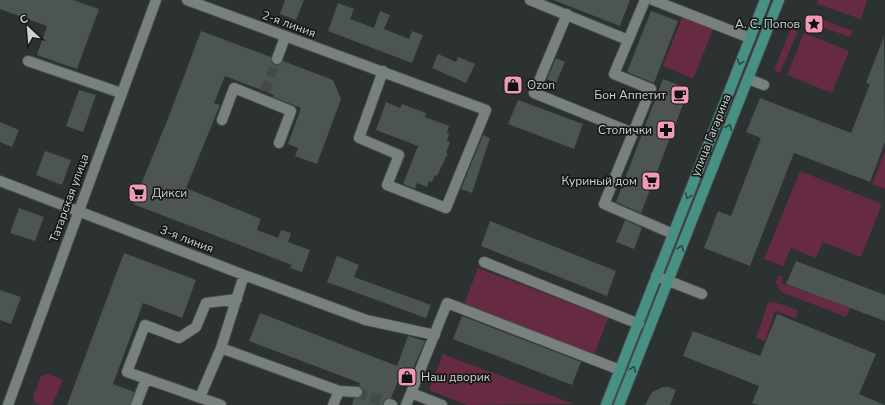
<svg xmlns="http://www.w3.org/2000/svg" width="885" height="405" font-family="'Nunito Sans',sans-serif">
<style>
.green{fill:#662b42}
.building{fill:#4d5553}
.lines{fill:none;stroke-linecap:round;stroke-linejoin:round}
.minor-tunnel{stroke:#434a49;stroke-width:10;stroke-dasharray:10 5;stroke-linecap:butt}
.minor-casing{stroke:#484e4c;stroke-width:12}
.major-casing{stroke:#484e4c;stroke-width:12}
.minor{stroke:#79817f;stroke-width:10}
.major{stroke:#479184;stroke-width:10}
.oneway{stroke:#2a4943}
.labels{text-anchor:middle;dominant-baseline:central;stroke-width:3.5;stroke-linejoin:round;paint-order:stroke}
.street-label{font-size:12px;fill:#ced2d1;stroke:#161918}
.poi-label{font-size:12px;fill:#ced2d1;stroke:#161918;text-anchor:end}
</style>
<rect width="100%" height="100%" fill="#2b3231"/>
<path class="green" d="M818,0H867L861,19L817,4Z
M683,15L714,27L693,79L663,66Z
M819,18L853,31L850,37L816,25Z
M791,28L798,31L780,73L774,70Z
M804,33L849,51L832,93L787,75Z
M885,151V189L872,184Z
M800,171L882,204L861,257L823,242L816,258L791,248L783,266L764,259Z
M478,268L608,318L593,358L463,307Z
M778,276H783L781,283L850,308L846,317L781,292L776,283Z
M774,302L798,310L796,318L775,311L765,341L756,338L768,303Z
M443,354L574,404L467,405L429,390Z
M48,374L63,380L52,405H41L35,403L33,397L41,376Z"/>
<path class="building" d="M0,0H73L99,9L77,69L37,55L47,26L0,9Z
M285,0H304L296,20L280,14Z
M553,0H630L620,26Z
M338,3L354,9L350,19L374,28L380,11L390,15L384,29L409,39L412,31L423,35L412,63L328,31Z
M651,11L678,21L654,83L627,72Z
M201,31L271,57V60L274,65H278L283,61L333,80L341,99L317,164L295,156L298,148L288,144L301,108L273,97L274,95L225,76L214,103L220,105L186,188L261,219L257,230L278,238L281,230L291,233L288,242L310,250L302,272L290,268L292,265L133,204L169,116Z
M884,36L885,142L870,182L794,153L750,266L704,248L718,211L731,216L761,138L746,132L760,98L851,133L870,84L866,83Z
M438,54L456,62L458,57L475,64L466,83L432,68Z
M556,58L565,62L556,83L547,79Z
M663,79L689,89L641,213L616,202Z
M79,90L96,95L83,132L66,126Z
M518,100L583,124L574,149L508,124Z
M386,102L400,108L402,104L426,113L425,117L449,126L447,132L449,134L447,141L450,142L446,153H448L437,176L435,175L432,182L429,181L427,187L417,183L415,189L403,184L418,146L376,130Z
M0,122L19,130L12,147L0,142Z
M483,135L490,138L472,193L461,189Z
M45,151L71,160L62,185L36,175Z
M19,208L44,217L35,241L10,233Z
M625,220L642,228L634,249L616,242Z
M490,221L616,271L607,296L481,246Z
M124,253L196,280L182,318L143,303L113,384L134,392L130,405H67Z
M337,256L359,265L354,277L431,305L426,318L327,282Z
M796,261L885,295V321L786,284Z
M0,290L21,297L11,324L0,320Z
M260,313L397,366L408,336L425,341L407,382L399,379L391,398L385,399L383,405H352L354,398H360L363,395V389L359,386L360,383L249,341Z
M777,314L876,354L859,394L885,405H759L752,403L759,386L683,356L693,331L760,356Z
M462,316L581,362L572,385L453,339Z
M663,387H669L676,390L670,405H645L652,392Z"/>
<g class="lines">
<path class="minor-tunnel" d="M265,91L277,59
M357,392L389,404"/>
<g class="minor-casing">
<path id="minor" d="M187,0L486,110L446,208L387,185L399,155L359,138L383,71
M530,0L628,40
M645,0L614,74L651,89L604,204L673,234
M653,0L750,38
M567,14L534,93L633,133
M277,59L285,37
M28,61L121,93
M748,79L764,85
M222,120L234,88L291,111L279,143
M0,181L244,275L366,320L435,335
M484,262L639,324
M656,276L702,294
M221,348L339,391L357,392
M411,393L447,303L620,370
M200,397L221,348L244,275
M389,404L392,405
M8,405L156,0
M136,405L146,379
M221,405L127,372L145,325L179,338L196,327L206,303L237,299
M333,405L339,391
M406,405L411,393L442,405"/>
</g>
<g class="major-casing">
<path id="major" d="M606,405L765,0
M619,405L779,0"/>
</g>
<use href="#minor" class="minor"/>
<use href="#major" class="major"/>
</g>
<defs><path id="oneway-chevron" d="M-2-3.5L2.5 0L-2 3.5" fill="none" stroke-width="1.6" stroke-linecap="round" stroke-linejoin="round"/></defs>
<g class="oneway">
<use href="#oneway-chevron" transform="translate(740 62) rotate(112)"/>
<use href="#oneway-chevron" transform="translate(729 127) rotate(-68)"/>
<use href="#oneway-chevron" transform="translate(688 196) rotate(111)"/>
<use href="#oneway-chevron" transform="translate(681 248) rotate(-68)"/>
<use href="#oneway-chevron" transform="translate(633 369) rotate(-69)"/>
</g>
<defs>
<g id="sight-square" transform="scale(1)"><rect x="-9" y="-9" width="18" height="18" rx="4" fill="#f09ab7" stroke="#161918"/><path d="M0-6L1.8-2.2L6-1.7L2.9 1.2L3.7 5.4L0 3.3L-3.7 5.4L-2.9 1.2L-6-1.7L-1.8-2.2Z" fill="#111"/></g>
<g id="shop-square" transform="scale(1)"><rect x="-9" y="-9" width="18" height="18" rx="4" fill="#f09ab7" stroke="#161918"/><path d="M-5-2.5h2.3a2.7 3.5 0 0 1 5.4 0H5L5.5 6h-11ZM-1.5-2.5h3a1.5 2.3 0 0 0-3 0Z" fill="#111"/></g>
<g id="cafe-square" transform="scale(1)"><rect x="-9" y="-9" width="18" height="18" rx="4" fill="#f09ab7" stroke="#161918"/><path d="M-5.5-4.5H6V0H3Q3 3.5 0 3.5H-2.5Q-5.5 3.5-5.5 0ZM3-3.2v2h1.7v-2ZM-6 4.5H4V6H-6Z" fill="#111"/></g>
<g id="pharmacy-square" transform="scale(1)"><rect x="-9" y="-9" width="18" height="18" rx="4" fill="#f09ab7" stroke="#161918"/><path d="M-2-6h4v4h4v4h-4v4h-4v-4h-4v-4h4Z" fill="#111"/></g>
<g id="supermarket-square" transform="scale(1)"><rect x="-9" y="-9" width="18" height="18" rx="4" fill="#f09ab7" stroke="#161918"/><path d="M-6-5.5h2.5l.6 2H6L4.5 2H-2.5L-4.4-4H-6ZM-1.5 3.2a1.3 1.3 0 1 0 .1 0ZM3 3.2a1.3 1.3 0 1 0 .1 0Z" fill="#111"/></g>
</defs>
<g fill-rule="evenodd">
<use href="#sight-square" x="814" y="24"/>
<use href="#shop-square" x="513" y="85"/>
<use href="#cafe-square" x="680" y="95"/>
<use href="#pharmacy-square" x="666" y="130"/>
<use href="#supermarket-square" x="651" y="181"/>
<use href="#supermarket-square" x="138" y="193"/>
<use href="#shop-square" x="407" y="377"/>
</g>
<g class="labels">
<g class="street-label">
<text transform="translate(289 24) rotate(20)">2-я линия</text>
<text transform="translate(711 135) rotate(-68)">улица Гагарина</text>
<text transform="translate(69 198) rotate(-70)">Татарская улица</text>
<text transform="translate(187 239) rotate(21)">3-я линия</text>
</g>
<g class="poi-label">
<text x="800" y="24">А. С. Попов</text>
<text x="527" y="85" text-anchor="start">Ozon</text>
<text x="666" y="95">Бон Аппетит</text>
<text x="652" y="130">Столички</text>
<text x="637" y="181">Куриный дом</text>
<text x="152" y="193" text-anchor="start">Дикси</text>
<text x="421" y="377" text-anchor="start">Наш дворик</text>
</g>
</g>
<g transform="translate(28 28) rotate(334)" stroke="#161918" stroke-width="3" paint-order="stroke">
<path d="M0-3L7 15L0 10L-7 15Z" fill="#ced2d1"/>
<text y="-6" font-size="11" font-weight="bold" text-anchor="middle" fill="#ced2d1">С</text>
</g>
</svg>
